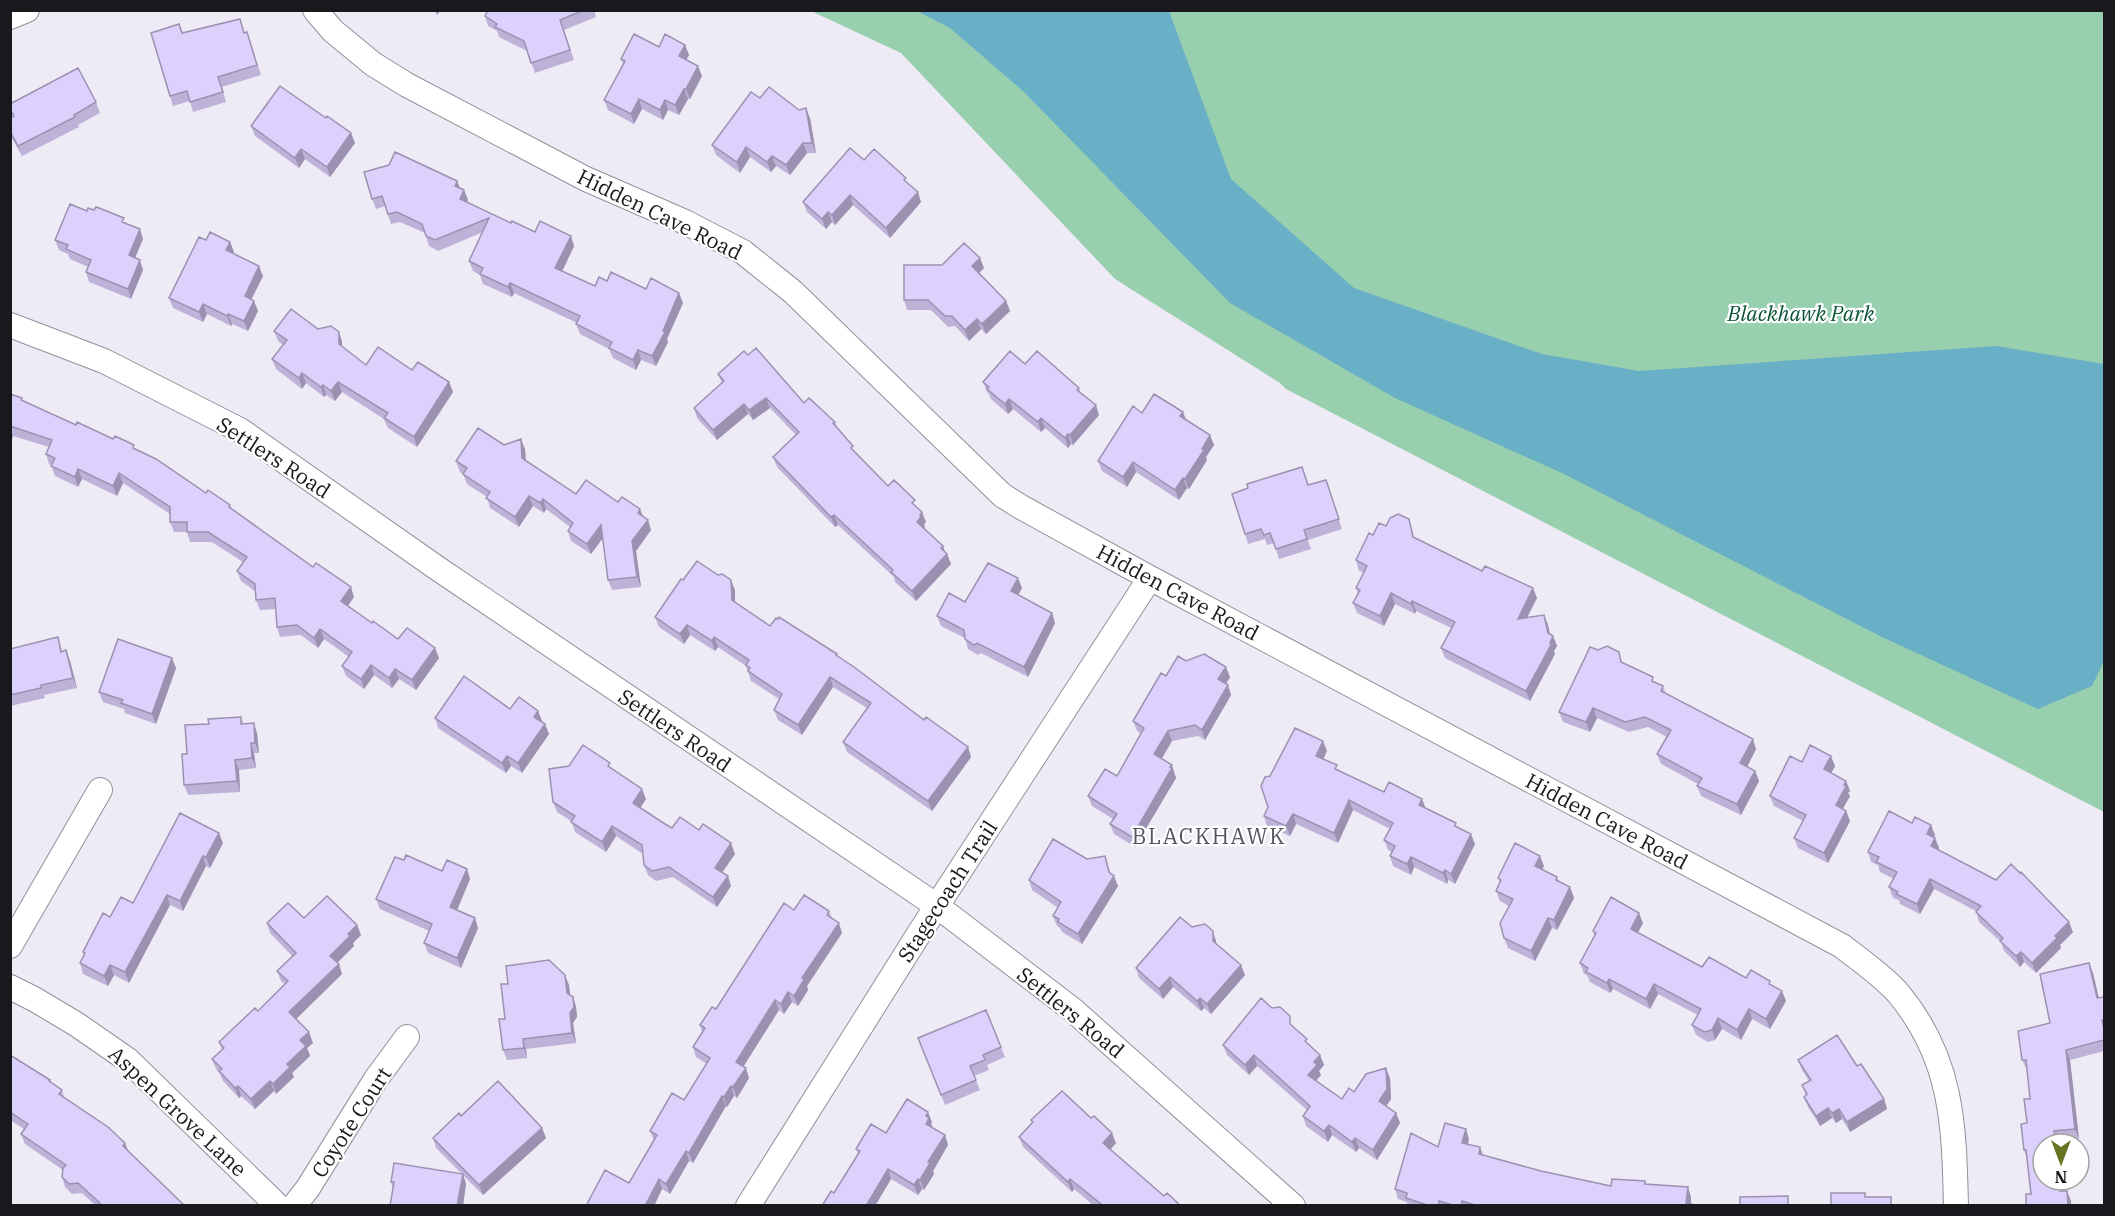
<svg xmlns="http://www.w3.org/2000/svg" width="2115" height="1216" font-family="'IBM Plex Serif',serif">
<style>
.green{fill:#98cfaf}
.water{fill:#69afc5}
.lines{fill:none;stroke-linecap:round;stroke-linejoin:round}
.minor-casing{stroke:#93909a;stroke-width:26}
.minor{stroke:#fff;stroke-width:24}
.wall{fill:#bdb3d9}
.shaded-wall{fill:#9a92b0}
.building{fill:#dcd0fc;stroke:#9a92b0;stroke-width:1.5}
.labels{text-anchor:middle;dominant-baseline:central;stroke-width:4.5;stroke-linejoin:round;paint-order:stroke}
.street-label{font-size:21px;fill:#19181c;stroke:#fff}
.park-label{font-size:21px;font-style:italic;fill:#085233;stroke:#fff}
.neighbourhood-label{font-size:22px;letter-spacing:1.5px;fill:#57555e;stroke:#fff}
</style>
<rect width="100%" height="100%" fill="#eeebf6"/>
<path class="green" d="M811,11H2104V812L1286,389L1280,383L1115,279L901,53Z"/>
<path class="water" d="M917,11H1169L1231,179L1354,288L1542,354L1639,371L1996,346L2104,364V661L2092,686L2038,709L1882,637L1564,474L1395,398L1230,303L1023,91L950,28Z"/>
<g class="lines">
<g class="minor-casing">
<path id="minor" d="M315,10L333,31L373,64L407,85L586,179L685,222L743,252L793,292L1002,495L1021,507L1150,578L1842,946C1861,961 1882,975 1898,993C1953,1059 1954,1125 1956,1206
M10,17L27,10
M10,325L104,361L240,430L437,568L937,906L1073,1010L1293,1206
M10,946L100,790
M10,987L34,999L76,1024L128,1060L278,1206
M294,1206L308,1188L376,1079L407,1037
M748,1206L920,932L1150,578"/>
</g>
<use href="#minor" class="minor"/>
</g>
<path class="wall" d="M488,10H594L596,17L564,30L574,60L535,73L527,51L499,37L497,31L488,26L485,16Z
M179,24L182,33L247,32L261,75L222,87L226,102L193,112L190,101L173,106L170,96Z
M685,45L689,55L686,60L702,76L690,99H688L679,115L668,110L663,120L642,109L634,124L608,110L604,100L623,64L621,59L659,47Z
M760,98L810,118L816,153H807L790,175L776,166L771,172L750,157L740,173L716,155L712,145Z
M96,102L100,113L78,125L79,127L22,156L10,135V118L13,116L10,110V104Z
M326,118L355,143L330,177L305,159L299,168L255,136L251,126Z
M864,160L908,183L921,202L890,238L853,205L835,225L832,222L826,229L807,212L803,202Z
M389,165L457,181L460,188L464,190L468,200L467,202L511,223L574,246L562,271L595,286L607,281L646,289L683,303L667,339L668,342L656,366L641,360L636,370L613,358L609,349L580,334L576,324L577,323L514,293L512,297L483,284L480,275L473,271L469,261L483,232L438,251L429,246L425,233L400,222L391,224L385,206L376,209L372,199Z
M87,211L126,223L143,239L135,258L143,270L131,299L89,282L86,272L88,267L70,259L68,254L59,250L55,240Z
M206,240L230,242L234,252L233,253L263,276L251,300L258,311L248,331L232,324L231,326L207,314L203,322L173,308L169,298Z
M984,268L979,273L1006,301L1010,311L986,334L981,329L969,341L955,326L948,327L931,310H907L904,300Z
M318,329L339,332L342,342V347L366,365L412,370L449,382L453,392L417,447L388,428L384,419L342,392L335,401L326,395L324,397L306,383L302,389L276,369L272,359L283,345L278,341L274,331Z
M748,355L804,403L835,422L837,428L855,452L888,486L918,508L926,522L924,524L925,527L924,528L947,554L951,564L916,601L895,582L894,577L838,525L835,527L777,467L773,457L796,435L770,408L753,420L748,414L717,440L697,418L694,408L722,383L718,374Z
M1025,364L1079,388L1081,394L1099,415L1073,445L1071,444L1068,448L1045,428L1041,432L1013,409L1008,414L991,399L989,394L987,392L983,382Z
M10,394L76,425L136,450L206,493L230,505L232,510L354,597L348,606L372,623L398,639L439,658L416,690L399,679L392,688L374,675L364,689L346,676L342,666L349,657L324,639L318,648L301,635L280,637L277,627L276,609L260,610L256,600V592L241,581L237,571L243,562L212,542H190L187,532H174L170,522V514L123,483L117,496L82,479L78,487L55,476L51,465L49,464L46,454L49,447L13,436L10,445Z
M1142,413L1186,420L1210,435L1214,445L1206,457L1207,460L1189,489L1187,488L1179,500L1136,472L1127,487L1102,471L1098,461Z
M504,445L525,449L526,460L576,494L618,502L643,517L651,530L636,551L641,587L612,590L608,580L603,538L591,554L571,541L568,531L570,527L546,509L544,513L533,506L519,527L490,508L487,497L467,484L463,474L460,472L456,461Z
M1326,480L1342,529L1308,540L1311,549L1279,559L1274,543L1267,545L1265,539L1248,544L1245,534L1308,485Z
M1409,519L1414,537L1537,598L1527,618L1544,615L1548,625L1550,634L1553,636L1557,646L1554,651L1555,654L1530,701L1445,658L1441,648L1451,628L1416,611L1415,614L1395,604L1384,626L1357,613L1353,603L1358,594L1356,588L1363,572L1359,571L1356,560L1373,535L1386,526Z
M683,580L735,590V602L770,626L837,654L838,657L924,720L968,747L971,757L932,811L847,752L843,742L867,708L833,687L802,735L778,720L774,710L779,699L751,681L746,666L718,647L715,651L690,635L684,644L659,627L655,617Z
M1022,588L1018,595L1052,613L1055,623L1028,677L981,653L978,655L968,649L965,638L941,626L937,616L965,602Z
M61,647L62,651L70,661L77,688L44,695L45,698L10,706V649Z
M1598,650L1619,652L1622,662L1656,683L1663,686L1666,694L1756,749L1747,767L1755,771L1759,781L1741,815L1701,796L1697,786L1698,784L1661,764L1657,754L1667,737L1648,727L1629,732L1597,718L1590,732L1563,722L1559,712Z
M1186,661L1230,677L1226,684L1228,685L1231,695L1205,740L1198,736L1172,741L1162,759L1175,775L1176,778L1135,847L1114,834L1110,824L1113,819L1092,806L1088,796L1117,776L1141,734L1137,731L1133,721L1166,676Z
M176,668L156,724L125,713L124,709L103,702L99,692Z
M510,709L538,711L541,722L549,734L522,773L511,766L506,773L438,728L435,718Z
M241,717L243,723L257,733L259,753H254L256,768L239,770L240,792L188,795L184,785L187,754L209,724Z
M1327,751L1323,759L1339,770L1384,792L1422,799L1425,808L1458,827L1475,844L1455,884L1448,880L1447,884L1414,867L1411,875L1393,866L1390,856L1392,852L1388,850L1384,840L1390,829L1353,810L1338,843L1296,824L1290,836L1267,826L1264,816L1268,807L1270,776Z
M1802,762L1835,766L1831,773L1846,781L1850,791L1848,793L1850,796L1843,809L1846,811L1850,821L1828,863L1798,848L1794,838L1803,821L1774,806L1770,796Z
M613,769L646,799L640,808L665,824L672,828L735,854L722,873L731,886L717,907L673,877L656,881L648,875L644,865L643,854L616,836L606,852L575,832L571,821L557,812L553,802Z
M1935,835L1934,837L1939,848L1938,850L2073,932L2060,945L2061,948L2036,973L2024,962L2020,967L2004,951L2001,942L1979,922L1976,911L1934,889L1920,914L1900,904L1899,900L1893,898L1889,887L1894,879L1880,872L1878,865L1871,862L1868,852Z
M223,843L210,868L206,866L183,911L170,905L129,983L114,975L108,986L83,974L80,963L84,955L83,952L110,917L133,903Z
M1105,856L1110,873L1118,886L1082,944L1062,932L1060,928L1057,926L1053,916L1058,908L1032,890L1029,880L1087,859Z
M404,860L442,871L467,869L470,879L457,910L478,928L461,968L428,953L424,943L429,931L380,909L376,899Z
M1544,866L1542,869L1557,877L1559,882L1570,887L1574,898L1557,930L1552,928L1535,961L1508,948L1504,938L1509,906L1500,901L1496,891L1500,884L1498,878Z
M794,910L829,911L832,918L842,933L807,986L808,990L798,1006L792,1002L784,1014L779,1010L743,1067L749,1078L737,1098L734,1096L727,1107L726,1106L693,1163L689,1161L670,1194L662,1189L654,1206H586L629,1183L654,1140L650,1131L684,1100L707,1064L696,1057L693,1047L702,1031L700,1025L716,1009Z
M304,918L357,925L361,935L353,943L354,946L337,963L342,974L296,1019L313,1043L307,1048L310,1056L292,1073L294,1077L276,1094L274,1091L255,1109L241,1096L239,1098L223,1081L220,1074L216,1069L212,1059L222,1050L219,1042L258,1011L285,984L281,981L277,971L292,956L270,933L267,923Z
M1643,923L1638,933L1702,967L1772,985L1786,1001L1770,1029L1752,1019L1741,1040L1722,1029L1715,1040L1708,1042L1696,1035L1692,1025L1698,1015L1658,994L1650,1009L1613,989L1610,993L1590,982L1587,975L1584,974L1580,963L1594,936L1593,931Z
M1192,927L1216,941V944L1245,975L1211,1014L1204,1008L1201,1011L1173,987L1163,999L1139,978L1136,968Z
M2089,963L2093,973L2099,998L2104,997V1051L2070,1060L2079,1139L2058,1141L2043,1180H2062L2063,1191L2071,1201V1206L2031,1194L2027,1158L2024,1150L2030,1099L2027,1070L2022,1060L2050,1023Z
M569,985L570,995L573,997L576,1007L577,1017L573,1023L576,1043L526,1049L527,1058L507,1060L503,1050L505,1019Z
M1294,1027L1309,1045L1320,1055L1324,1065L1319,1071L1321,1075L1316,1081L1342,1099L1354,1092L1390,1078L1391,1099L1386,1106L1396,1113L1400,1123L1377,1160L1359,1148L1356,1152L1332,1135L1328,1142L1306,1126L1303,1116L1307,1110L1257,1066L1249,1075L1227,1055L1223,1045Z
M918,1038L1001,1047L1005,1057L987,1065L989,1070L974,1076L980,1090L945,1105Z
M10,1055L50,1080L51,1083L62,1090L64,1097L129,1152L185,1206H96L82,1193L72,1194L65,1187L62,1177L63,1170L25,1144L21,1134L24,1129L10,1120Z
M1798,1060L1857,1066L1884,1099L1887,1109L1850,1132L1842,1119L1836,1123L1832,1118L1820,1126L1808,1107L1804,1097L1806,1096L1802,1085L1809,1081L1802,1070Z
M461,1116L542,1128L546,1138L483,1195L463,1175L466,1184L463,1206H390L393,1188L391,1182L462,1174L436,1148L433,1138Z
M1031,1120L1116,1143L1110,1150L1164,1196L1181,1206H1094L1074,1189L1072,1192L1023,1147L1019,1137L1032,1123Z
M932,1122L931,1124L933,1128L945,1135L948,1145L933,1171L934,1174L924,1190L922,1189L918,1195L891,1179L875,1206H822L834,1193L858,1154L856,1149L886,1133Z
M1469,1139L1468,1144L1483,1156L1541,1171L1611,1186L1645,1181L1646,1184L1691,1197V1204L1693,1206H1408L1407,1202L1398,1199L1395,1189L1438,1147Z"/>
<path class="shaded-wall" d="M435,10H441L437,15Z
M685,45L689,55L683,66L679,56Z
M698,66L702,76L690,99L686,89Z
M684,89L688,99L679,115L675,105Z
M639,99L642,109L634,124L631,114Z
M665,100L668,110L663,120L660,110Z
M806,108L810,118L816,153L812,143Z
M351,133L355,143L330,177L327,167Z
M803,143L807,153L790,175L786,165Z
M746,147L750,157L740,173L737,162Z
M301,149L305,159L299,168L295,158Z
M772,156L776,166L771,172L767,162Z
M457,181L461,191L455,186Z
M464,190L468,200L464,209L460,199Z
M918,192L921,202L890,238L886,228Z
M850,195L853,205L835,225L832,215Z
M828,212L832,222L826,229L822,219Z
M140,229L143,239L132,265L129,255Z
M571,236L574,246L559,278L555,268Z
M230,242L234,252L230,260L226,250Z
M980,258L984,268L976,276L972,266Z
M140,260L143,270L131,299L128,289Z
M259,266L263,276L248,306L245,296Z
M510,283L514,293L512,297L508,287Z
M679,293L683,303L667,339L668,342L656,366L652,356Z
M254,301L258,311L248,331L244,321Z
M1006,301L1010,311L986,334L982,324Z
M203,304L207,314L203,322L199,312Z
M228,314L232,324L231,326L227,316Z
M977,319L981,329L969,341L965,330Z
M339,332L342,342V354L339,344Z
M638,350L641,360L636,370L633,360Z
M302,373L306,383L302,389L299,378Z
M338,382L342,392L335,401L331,391Z
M449,382L453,392L417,447L414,437Z
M323,385L326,395L324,397L321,387Z
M766,398L770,408L753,420L749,410Z
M1009,399L1013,409L1008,414L1005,404Z
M744,404L748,414L717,440L713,430Z
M1096,405L1099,415L1073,445L1070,435Z
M1183,412L1187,422L1180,416Z
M1041,418L1045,428L1041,432L1038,422Z
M10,428L13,436L10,445Z
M1068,434L1071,444L1068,448L1065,438Z
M1210,435L1214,445L1206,457L1207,460L1189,489L1185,479Z
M521,439L525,449L526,468L522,458Z
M1133,462L1136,472L1127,487L1123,477Z
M78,469L82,479L78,487L75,477Z
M119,473L123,483L117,496L113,486Z
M1183,478L1187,488L1179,500L1175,490Z
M529,496L533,506L519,527L515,517Z
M543,499L546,509L544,513L540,503Z
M640,509L644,519L638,513Z
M922,512L926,522L924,524L925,527L920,532L917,522L920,515Z
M834,515L838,525L835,527L831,517Z
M648,520L651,530L636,551L641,587L637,577L632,541Z
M601,525L605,535L591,554L587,544Z
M943,546L946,555L947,554L951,564L916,601L912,591Z
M1018,578L1022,588L1015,601L1011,591Z
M731,580L735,590V610L732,600Z
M351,587L354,597L344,611L341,601Z
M1533,588L1537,598L1521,629L1518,619Z
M1391,593L1395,604L1384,626L1380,616Z
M1412,601L1416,611L1415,614L1411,604Z
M1052,613L1055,623L1028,677L1024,667Z
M1544,615L1548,625L1551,640L1553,636L1557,646L1554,651L1555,654L1530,701L1526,691L1548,633Z
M687,625L690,635L684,644L680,634Z
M320,629L324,639L318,648L314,638Z
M714,637L718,647L715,651L712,641Z
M435,648L439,658L416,690L412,680Z
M66,650L70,661L77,688L73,678Z
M172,658L176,668L156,724L152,714Z
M371,665L374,675L364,689L361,679Z
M1226,667L1230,677L1222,690L1218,679Z
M395,669L399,679L392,688L389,678Z
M830,677L833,687L802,735L798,725Z
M1228,685L1231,695L1205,740L1202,730Z
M1593,708L1597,718L1590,732L1586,722Z
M538,711L542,721L538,727L534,717Z
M254,723L257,733L259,753L255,743Z
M545,724L549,734L522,773L518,763Z
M1168,731L1172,741L1158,764L1154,754Z
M1753,739L1756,749L1744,773L1740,763Z
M1323,741L1327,751L1320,766L1316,756Z
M251,743L254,753L256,768L252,758Z
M968,747L971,757L932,811L928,801Z
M507,756L511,766L506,773L502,763Z
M1831,756L1835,766L1828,779L1824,769Z
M235,760L239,770L240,792L237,781Z
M1172,765L1176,778L1135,847L1132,837Z
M1755,771L1759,781L1741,815L1737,804Z
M1846,781L1850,791L1848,793L1850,796L1839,815L1836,805Z
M642,789L646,799L637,813L633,803Z
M1422,799L1426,809L1419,805Z
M1349,800L1353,810L1338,843L1334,833Z
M1846,811L1850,821L1828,863L1824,853Z
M1293,814L1296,824L1290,836L1286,826Z
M1931,825L1935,835L1931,844L1927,834Z
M612,826L616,836L606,852L602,842Z
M219,833L223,843L210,868L206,857Z
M1471,834L1475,844L1455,884L1451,874Z
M1935,838L1939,848L1935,856L1931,846Z
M731,843L735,854L718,878L715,868Z
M203,856L206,866L183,911L180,901Z
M1105,856L1112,879L1114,876L1118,886L1082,944L1078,934L1109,872Z
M1540,856L1544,866L1539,876L1535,866Z
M1411,857L1414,867L1411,875L1407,864Z
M467,869L470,879L454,917L450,907Z
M1445,870L1448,880L1447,884L1443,873Z
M728,876L731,886L717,907L713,897Z
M1930,879L1934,889L1920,914L1917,904Z
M1570,887L1574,898L1557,930L1554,920Z
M167,895L170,905L129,983L125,972Z
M1639,913L1643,923L1634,939L1631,929Z
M475,918L478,928L461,968L457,958Z
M1548,918L1552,928L1535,961L1531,951Z
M2069,922L2073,932L2060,945L2061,948L2036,973L2032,963L2055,936Z
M839,923L842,933L807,986L808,990L798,1006L794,996L802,978Z
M357,925L361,935L353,943L354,946L334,966L330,956L348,934Z
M1213,931L1216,941L1217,951L1213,941Z
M2021,952L2024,962L2020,967L2016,956Z
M2089,963L2093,973L2101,1008L2097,998Z
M339,964L342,974L293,1022L289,1012Z
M110,965L114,975L108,986L104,976Z
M1241,965L1245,975L1211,1014L1207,1004Z
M565,975L569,985L571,1003L567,993Z
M1170,977L1173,987L1163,999L1159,989Z
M1609,979L1613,989L1610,993L1607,983Z
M1654,984L1658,994L1650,1009L1646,999Z
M1782,991L1786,1001L1770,1029L1766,1019Z
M788,992L792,1002L784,1014L781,1004Z
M573,997L576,1007L577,1017L573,1023L576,1043L572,1033L570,1013Z
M1200,998L1204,1008L1201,1011L1197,1001Z
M775,1000L779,1010L740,1072L736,1062Z
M1749,1009L1752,1019L1741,1040L1737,1030Z
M1718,1018L1722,1029L1715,1040L1712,1030Z
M309,1032L313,1043L307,1048L310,1056L292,1073L294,1077L276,1094L273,1084L287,1064L300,1040Z
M523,1039L526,1049L527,1058L524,1048Z
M2066,1050L2070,1060L2079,1139L2075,1129Z
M1254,1055L1257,1066L1249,1075L1245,1065Z
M1320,1055L1324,1065L1319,1071L1321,1075L1312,1085L1308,1075L1314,1062Z
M746,1068L749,1078L737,1098L733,1087Z
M1386,1068L1390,1078L1391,1099L1383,1111L1379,1101Z
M270,1081L274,1091L255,1109L251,1099Z
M238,1086L241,1096L239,1098L235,1088Z
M731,1086L734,1096L727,1107L724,1097Z
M722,1096L726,1106L693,1163L689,1153Z
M1884,1099L1887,1109L1850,1132L1847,1122Z
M1828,1108L1832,1118L1820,1126L1816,1116Z
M1839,1109L1842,1119L1836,1123L1832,1113Z
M928,1112L932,1122L931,1124L933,1128L926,1124V1116Z
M1396,1113L1400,1123L1377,1160L1373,1150Z
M1329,1125L1332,1135L1328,1142L1324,1131Z
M542,1128L546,1138L483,1195L479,1185Z
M1466,1129L1469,1139L1465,1153L1462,1143Z
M2054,1131L2058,1141V1144H2056Z
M1112,1133L1116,1143L1107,1153L1103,1143Z
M945,1135L948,1145L933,1171L934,1174L924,1190L920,1180L928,1162Z
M1355,1138L1359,1148L1356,1152L1352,1142Z
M125,1143L129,1153L123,1146Z
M1480,1147L1484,1158L1479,1154Z
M686,1151L689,1161L670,1194L666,1184Z
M888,1169L891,1179L875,1206H866Z
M463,1174L466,1184L463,1206H457Z
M659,1179L662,1189L654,1206H645Z
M918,1179L922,1189L918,1195L914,1185Z
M1070,1179L1074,1189L1072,1192L1068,1182Z
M2059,1180H2062L2064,1201L2060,1191Z
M1688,1187L1691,1197V1206L1686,1204Z
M2067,1191L2071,1201V1206H2067Z"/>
<path class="building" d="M488,10H584L560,20L570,50L531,63L524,41L495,27L497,24L485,16Z
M240,19L244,33L247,32L257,65L218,77L223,92L190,102L187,91L170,96L151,33L179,24L182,33Z
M634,34L659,47L665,34L685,45L679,56L698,66L686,89H684L675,105L665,100L660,110L639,99L631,114L604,100L625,61L621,59Z
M78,68L96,102L74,115L75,117L18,146L10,131V118L14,116L10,109V104Z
M280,86L326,118L327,116L351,133L327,167L301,149L295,158L251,126Z
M769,87L799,110L806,108L812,143H803L786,165L772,156L767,162L746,147L737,162L712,145L751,92L760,98Z
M850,148L864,160L874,149L906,178L904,180L918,192L886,228L850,195L832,215L828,212L822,219L803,202Z
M395,152L457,181L455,186L464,190L460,199L511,223L512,221L535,232L540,221L571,236L555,268L595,286L599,277L607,281L611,272L646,289L651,278L679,293L663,331L665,332L652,356L638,350L633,360L609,348L612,342L576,324L580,316L510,283L508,287L480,274L483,268L469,261L489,218L435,240L426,236L422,224L397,212L388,214L382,196L372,199L364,172L389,165Z
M70,204L87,211L88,208L94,210L96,207L99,208L124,218L122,222L140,229L129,255L140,260L128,289L86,272L91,260L66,249L68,245L55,240Z
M210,232L230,242L226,250L259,266L245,296L254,301L244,321L228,314L227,316L203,304L199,312L169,298L199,237L206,240Z
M964,243L980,258L972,266L1006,301L982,324L977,319L965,330L952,316H945L928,300H904V265H942Z
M291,309L318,329L331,326L339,332V344L366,365L378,347L412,370L418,362L449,382L414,437L384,418L388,413L338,382L331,391L323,385L321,387L302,373L299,378L272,359L287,340L274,331Z
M756,348L804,403L809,398L835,422L833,423L853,446L851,448L888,486L894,480L915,500L912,503L922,512L920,515L921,517L917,522L943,546L941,548L947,554L912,591L891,572L893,570L834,515L831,517L773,457L799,432L766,398L749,410L744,404L713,430L694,408L724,381L718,374L744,351L748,355Z
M1010,351L1025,364L1037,351L1079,388L1077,390L1096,405L1070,435L1068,434L1065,438L1041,418L1038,422L1009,399L1005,404L987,389L989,387L983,382Z
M10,394L22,398L21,400L76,425L77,422L113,439L115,436L134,445L133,448L156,459L206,493L208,490L230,505L229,507L313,567L316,563L351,587L341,601L372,623L373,621L398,639L407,628L435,648L412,680L395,669L389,678L371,665L361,679L342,666L352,652L320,629L314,638L297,625L277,627L275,598L256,600L255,584L237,571L247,557L208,532H187V522H170V507L119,473L113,486L78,469L75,477L51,466L55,458L46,454L52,440L10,426Z
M1154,394L1183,412L1180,416L1210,435L1202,449L1204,450L1185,479L1183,478L1175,490L1133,462L1123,477L1098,461L1133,406L1142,413Z
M478,428L504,445L521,439L522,458L576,494L586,480L618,502L622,497L640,509L638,513L648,520L632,541L637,577L608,580L601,525L587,544L568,531L573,523L543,499L540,503L529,496L515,517L486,498L490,492L463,474L467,468L456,461Z
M1302,467L1308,485L1326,480L1339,519L1304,530L1307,539L1276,549L1270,533L1264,535L1261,529L1245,534L1232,494L1248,488L1247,484Z
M1398,514L1409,519L1413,537L1482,571L1485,566L1533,588L1518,619L1544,615L1548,633L1553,636L1550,643H1552L1526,691L1441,648L1455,622L1412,601L1411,604L1391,593L1380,616L1353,603L1360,590L1356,588L1367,566L1356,560L1369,533L1373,535L1379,523L1386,526L1390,518Z
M697,561L718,575L722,574L731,580L732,600L770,626L776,618L778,619L779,617L837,654L836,655L854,667L924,720L926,717L968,747L928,801L843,742L871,703L830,677L798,725L774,710L782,694L748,671L750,668L746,665L749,660L714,637L712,641L687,625L680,634L655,617L681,579L683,580Z
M988,563L1018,578L1011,591L1052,613L1024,667L977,643L974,645L965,639L964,630L937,616L949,593L965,602Z
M58,637L61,652L66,650L73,678L41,685V688L10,695V649Z
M118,639L172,658L152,714L121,703L123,700L99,692Z
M1607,646L1619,652L1621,662L1653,677L1652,681L1663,686L1661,691L1753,739L1740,763L1755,771L1737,804L1697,786L1702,778L1657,754L1671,730L1645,717L1625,722L1593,708L1586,722L1559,712L1590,647L1598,650Z
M1204,654L1226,667L1218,679L1228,685L1202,730L1195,725L1168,731L1154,754L1172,765L1170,767L1172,768L1132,837L1110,824L1117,814L1088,796L1105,769L1117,776L1144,728L1133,721L1161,673L1166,676L1178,656L1186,661Z
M464,676L510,709L519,697L538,711L534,717L545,724L518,763L507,756L502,763L435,718Z
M241,717V724L254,723L255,743H251L252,758L235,760L237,781L184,785L182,754H187L185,725L209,724L208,719Z
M1295,728L1323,741L1316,756L1337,765L1335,769L1384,792L1389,782L1422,799L1419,805L1456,823L1455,826L1471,834L1451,874L1445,870L1443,873L1411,857L1407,864L1390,856L1395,846L1384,840L1393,823L1349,800L1334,833L1293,814L1286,826L1264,816L1268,807L1261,786L1265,777L1270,776Z
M583,745L610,763L608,766L642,789L633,803L665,824L672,828L680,817L699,830L703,824L731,843L715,868L728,876L713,897L669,867L652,871L644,865L642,845L612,826L602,842L571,822L575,816L553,802L549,769L569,766Z
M1810,745L1831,756L1824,769L1846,781L1844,785L1846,786L1836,805L1846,811L1824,853L1794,838L1806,815L1770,796L1790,756L1802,762Z
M1889,811L1912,823L1915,817L1931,825L1927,834L1935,838L1931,846L1996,880L2011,864L2020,873L2021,872L2069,922L2055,936L2057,938L2032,963L2021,952L2016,956L2000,941L2003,938L1976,912L1981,906L1930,879L1917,904L1896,894L1898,892L1889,887L1897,872L1876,862L1879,857L1868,852Z
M180,813L219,833L206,857L203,856L180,901L167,895L125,972L110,965L104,976L80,963L85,953L83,952L103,913L110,917L121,897L133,903Z
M1053,839L1087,859L1105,856L1109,872L1114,876L1078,934L1058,922L1059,919L1053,916L1061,902L1029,880Z
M1515,843L1540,856L1535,866L1557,877L1556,880L1570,887L1554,920L1548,918L1531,951L1504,938L1500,923L1513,899L1496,891L1501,880L1498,878Z
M406,855L442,871L447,860L467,869L450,907L475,918L457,958L424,943L432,924L376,899L395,857L404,860Z
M804,895L829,911L827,915L839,923L802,978L804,980L794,996L788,992L781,1004L775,1000L736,1062L746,1068L733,1087L731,1086L724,1097L722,1096L689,1153L686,1151L666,1184L659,1179L645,1206H586L605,1170L629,1183L657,1135L650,1131L672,1093L684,1100L710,1058L693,1047L705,1028L700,1025L712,1007L716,1009L784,903L794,910Z
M327,896L357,925L348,934L350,936L330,956L339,964L289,1012L309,1032L300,1040L306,1046L287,1064L290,1067L273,1084L270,1081L251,1099L238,1086L235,1088L219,1071L222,1069L212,1059L224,1048L219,1042L255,1008L258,1011L288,981L277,971L296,953L267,923L288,903L304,918Z
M1611,897L1639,913L1631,929L1702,967L1709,957L1746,978L1751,970L1770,981L1769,984L1782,991L1766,1019L1749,1009L1737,1030L1718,1018L1712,1030L1704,1032L1692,1025L1701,1009L1654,984L1646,999L1609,979L1607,983L1586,972L1588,968L1580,963L1596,933L1593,931Z
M1180,917L1192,927L1205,924L1213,931V941L1241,965L1207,1004L1200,998L1197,1001L1170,977L1159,989L1136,968Z
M549,960L565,975L567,993L573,997L574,1007L570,1013L572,1033L523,1039L524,1048L503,1050L499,1019H505L501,984H508L506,966Z
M2089,963L2097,998L2104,997V1020H2102L2104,1029V1040L2066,1050L2075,1129L2054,1131L2056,1144H2043V1180H2059L2060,1191H2067L2068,1206H2026V1194H2031L2026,1150H2024L2021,1124L2027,1123L2024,1099H2030L2026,1060H2022L2018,1031L2050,1023L2040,974Z
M1261,998L1272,1008L1280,1007L1290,1016V1024L1307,1039L1305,1041L1320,1055L1314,1062L1317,1065L1308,1075L1342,1099L1349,1088L1354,1092L1366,1074L1386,1068L1387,1089L1379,1101L1396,1113L1373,1150L1355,1138L1352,1142L1329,1125L1324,1131L1303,1116L1310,1106L1254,1055L1245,1065L1223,1045Z
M986,1010L1001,1047L983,1055L985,1060L970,1066L976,1080L941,1095L918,1038Z
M1837,1035L1857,1066L1861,1064L1884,1099L1847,1122L1839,1109L1832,1113L1828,1108L1816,1116L1804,1097L1807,1094L1802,1085L1811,1080L1798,1060Z
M10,1055L50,1080L49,1081L62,1090L59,1094L108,1127L125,1143L123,1146L185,1206H98L100,1203L78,1183L69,1184L62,1177L63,1168L66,1165L21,1134L28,1124L10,1112Z
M498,1081L542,1128L479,1185L433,1138L459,1113L461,1116Z
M1062,1091L1091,1118L1094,1116L1112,1133L1103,1143L1164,1196L1167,1193L1181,1206H1100L1101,1204L1070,1179L1068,1182L1019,1137L1033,1122L1031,1120Z
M907,1099L928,1112L926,1116L929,1118L926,1124L945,1135L928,1162L930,1163L920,1180L918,1179L914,1185L888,1169L866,1206H822L831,1191L834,1193L860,1151L856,1149L871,1124L886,1133Z
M1445,1123L1466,1129L1462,1143L1480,1147L1479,1154L1541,1171L1611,1186L1612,1179L1645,1181V1184L1688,1187L1686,1204H1692V1206H1478L1462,1201L1461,1206H1456L1439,1201L1438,1206H1430L1406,1198L1407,1193L1395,1189L1411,1133L1438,1147Z
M394,1163L463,1174L457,1206H390L394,1182H391Z
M1831,1193H1865V1197H1891V1206H1831Z
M1788,1196V1206H1740V1197Z"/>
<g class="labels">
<g class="street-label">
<text transform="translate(660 214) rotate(26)">Hidden Cave Road</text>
<text transform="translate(274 457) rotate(33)">Settlers Road</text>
<text transform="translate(1178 592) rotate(28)">Hidden Cave Road</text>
<text transform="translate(675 730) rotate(34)">Settlers Road</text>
<text transform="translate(1607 821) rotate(28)">Hidden Cave Road</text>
<text transform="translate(947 891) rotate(-57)">Stagecoach Trail</text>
<text transform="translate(1071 1012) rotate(39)">Settlers Road</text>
<text transform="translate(178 1111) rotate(43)">Aspen Grove Lane</text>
<text transform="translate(351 1122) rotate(-57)">Coyote Court</text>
</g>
<g class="park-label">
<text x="1801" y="313">Blackhawk Park</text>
</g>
<g class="neighbourhood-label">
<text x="1209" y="835">BLACKHAWK</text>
</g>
</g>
<rect width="2115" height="1216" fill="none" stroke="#19181c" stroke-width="24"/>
<g transform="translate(2061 1162) rotate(180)"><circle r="28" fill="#ffffff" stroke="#a3a3a4" stroke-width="1.5"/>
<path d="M0-4.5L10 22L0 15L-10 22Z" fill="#687420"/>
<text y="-9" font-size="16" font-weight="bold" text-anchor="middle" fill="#19181c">N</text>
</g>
</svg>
